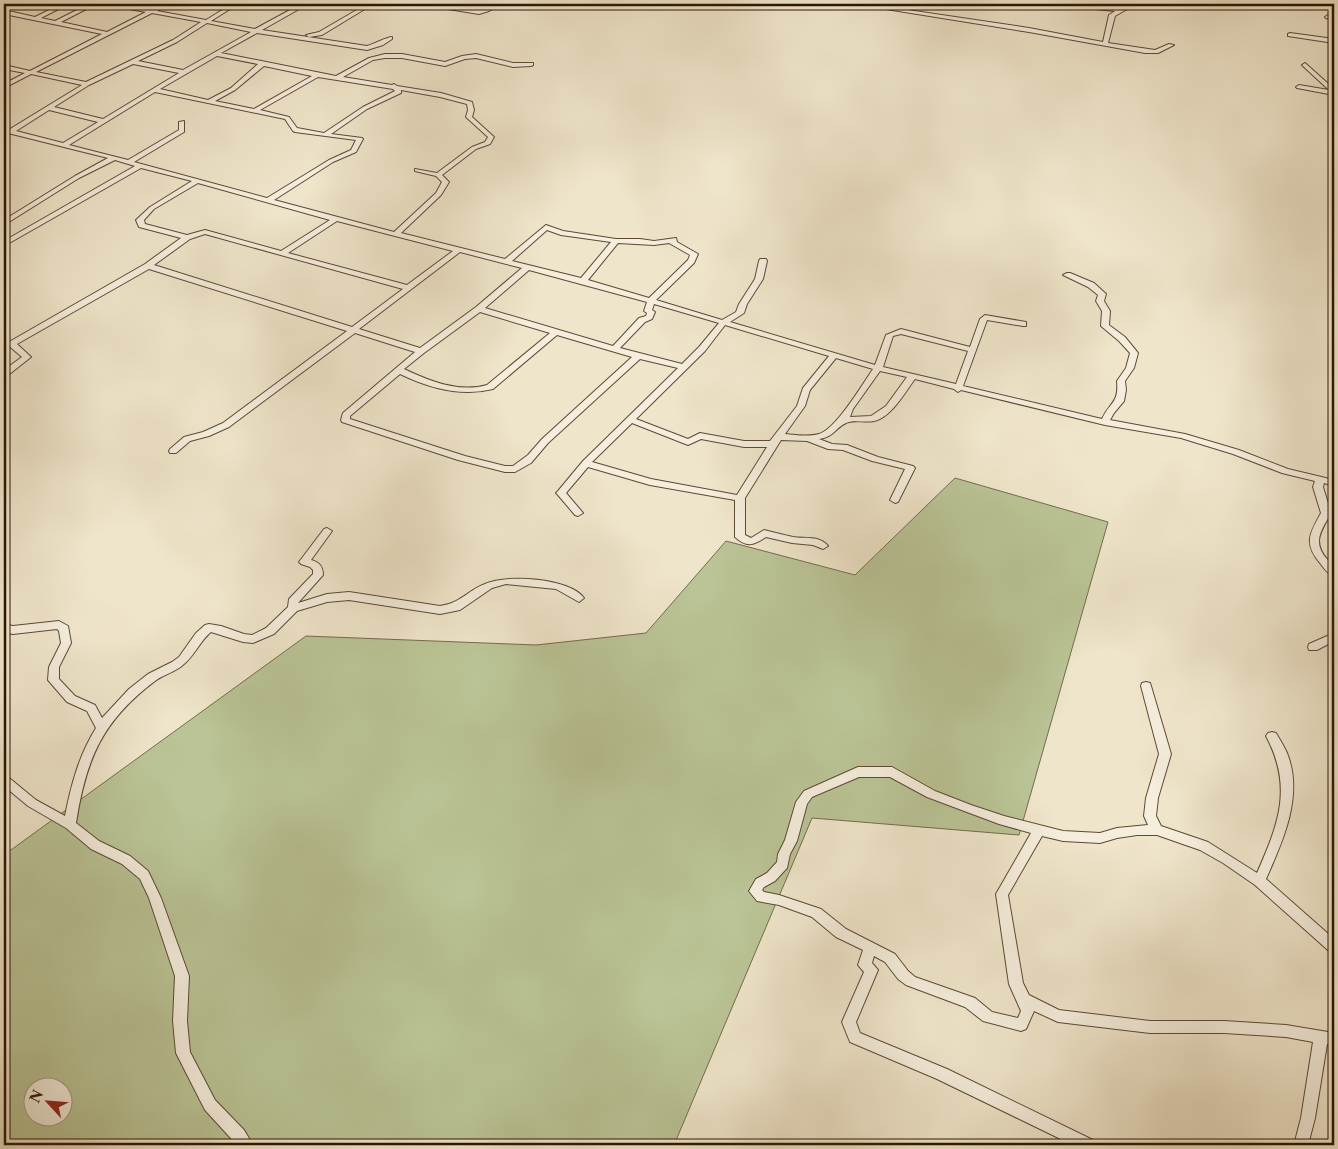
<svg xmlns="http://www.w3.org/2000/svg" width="1338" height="1149" font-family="'Libre Caslon Text',serif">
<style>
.green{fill:#bac496;stroke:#736c4d;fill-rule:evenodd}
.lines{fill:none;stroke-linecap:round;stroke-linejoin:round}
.minor-casing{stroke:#5d4936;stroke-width:2}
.minor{fill:#f5eedd;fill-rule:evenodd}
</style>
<rect width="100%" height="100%" fill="#efe5ca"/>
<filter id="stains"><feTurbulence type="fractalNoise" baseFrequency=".004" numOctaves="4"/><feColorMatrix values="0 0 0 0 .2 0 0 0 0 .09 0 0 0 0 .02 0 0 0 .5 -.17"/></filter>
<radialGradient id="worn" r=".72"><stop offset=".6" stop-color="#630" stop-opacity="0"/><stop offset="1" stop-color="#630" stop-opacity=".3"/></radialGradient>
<path class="green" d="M955,478L1108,522L1019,835L812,818L674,1145H4V855L306,636L536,645L646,633L726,541L855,575ZM32,1086H62V1116H32Z"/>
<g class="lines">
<g class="minor-casing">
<path id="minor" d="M61,4H68L41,18L55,21L89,4H96L61,22L107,32L146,12L113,6L110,4C124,4 136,8 149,9C155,9 161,4 169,4L157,11L206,20L232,4H238L211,21L255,29L301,4H308L262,30L367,46C374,44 387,37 392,37V39L383,45L367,50L257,33L221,53L336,76L369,58L385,54H402L445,62L462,56L476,54L513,63H533V65L531,66L513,67L476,58L465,59L445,66L402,58H385L373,60L343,77L392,85L394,84L397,86L441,93L472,102L474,110L472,117L494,137L490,144L476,149L442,175L449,182L441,195L401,233L505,259L546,225L563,231L616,239H640L654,241L676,238L677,242L698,254L694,263L656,300L722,320L736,312L739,304L755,279L759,261L760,259H766L767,261L763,279L747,304L744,313L730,322L875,365L886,335L901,329L970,347L980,319L985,315L1026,322V326H1023L987,320L963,386L1102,419C1110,401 1119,404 1117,381L1126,368L1130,353L1119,341L1101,326L1102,311L1096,301L1098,295L1088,287L1063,275L1067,273H1070L1094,283L1106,294L1104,301L1110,311L1109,325L1125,337L1138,353L1134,368L1125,381L1126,390L1124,401L1114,413L1110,420L1185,434L1239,450L1288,469L1334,480V486L1324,483L1323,487L1331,513C1321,531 1312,542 1327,559C1333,566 1334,568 1334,576C1328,575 1324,568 1320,563C1303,543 1310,533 1321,513L1313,487L1315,481L1282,473L1233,454L1181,438L1105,425L961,390L958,392L954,389L915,379C905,392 891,418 874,421C865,423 853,419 846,423C835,428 834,437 819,439L832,444L847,445L878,457L913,466L915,468L898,502L895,503L890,500L905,469L872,461L843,450L828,449L807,441L781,440L745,498V535L751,538L764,530C773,532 783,535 793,537C805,539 819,535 828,546L823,549L813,545L792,543L766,537C754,545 747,548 735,537V500L650,485L588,467L566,493L583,513L578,516L575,515L558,495L556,493L558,491L583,461L678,368L640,359L548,443L531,463L515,472H505L458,460L342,422L341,420L343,413L415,352L355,333L229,427L209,436L190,441L176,453H170L169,451L170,449L184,437L203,432L223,423L347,331L149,269L17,344L31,357L7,376H4V370L22,357L9,346V342L145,264L181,238L139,227L136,220L150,207L192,181L141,168L4,246V241L135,166L115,160L79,178L4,225V220L75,176L108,158L4,132V128L10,129L82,85L31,74L4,88V84L25,73L4,69V65L30,71L102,34L4,14V10L35,17ZM152,13L201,22L173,40L86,82L36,72ZM207,23L251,32L183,70L138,61L177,42ZM217,56L258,64L231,88L208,100L160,89ZM133,64L179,73L103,119L54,107L89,85ZM264,66L312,76L254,109L215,101L235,90ZM318,77L393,89L395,91L363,107L324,133L297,128L289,117L260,110ZM401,90L440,97L467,104L468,110L466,117L488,137L485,142L472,147L437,173L415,169V171L436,176L442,182L436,193L394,232L274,200L333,162L356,152L363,139L362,138L331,134L367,109L401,93ZM155,92L285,119L293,131L295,132L356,140L351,150L329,160L267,198L134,162L184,132V121L179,122V130L128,160L69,145ZM49,110L98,122L63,143L16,131ZM198,183L330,220L281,251L205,230L187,235L145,224L144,220L154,209ZM337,221L453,251L407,285L288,253ZM547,230L561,235L611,242L581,278L512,261ZM205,234L403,289L352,327L154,265L190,239ZM618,243L654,245L669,243L690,255L688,260L649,298L588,280ZM460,252L522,268L476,307L420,348L359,329ZM529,270L647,302L644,311L647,313L646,316L639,318L613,346L485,308ZM654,304L719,323L699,347L682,364L620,348L645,322L652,319L655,312L652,310ZM480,312L550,333L487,385C459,393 429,381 404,369L424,353ZM725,325L829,356L803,388L797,406L770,441H744L700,433L688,439L636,419L705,351ZM901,334L968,351L956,384L883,367L893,336ZM557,335L632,357L542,439L528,455L513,466H505L465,456L350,419V416L400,374C429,388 461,397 493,389ZM836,358L873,369C862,385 836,429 819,434C808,437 796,435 785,434L805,406L810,390ZM880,371L907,377L886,406L871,416L850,417L853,409ZM632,423L688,445L701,439L744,447H767L737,495L651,479L592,462Z
M367,4H373L322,35L309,37L306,35L319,32Z
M417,4H430L479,10C486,9 491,3 499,4L489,11L479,14Z
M855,4H867L1029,28L1103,42L1109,15L1115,11L1066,6L1063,4H1078L1120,9L1129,4H1136L1115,16L1108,43L1155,50L1169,44L1174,45L1158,53H1145L1029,32Z
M1328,15L1334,16V20L1326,18L1325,17Z
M1290,33L1334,39V43L1288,36V34Z
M1305,63L1334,89V95L1297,88L1296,87L1299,85L1329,90L1303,66L1302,65Z
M327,528L332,531L311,560C319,562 323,566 323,575L298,603L327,594L349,592L440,606C461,603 467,591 485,584C506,574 570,578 584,598L579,602L556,589L506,584L492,588L460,610L440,614L349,600L327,602L297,611L274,634L253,643L243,642L211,632C200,641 195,655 184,664C176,672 164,674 155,681C102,721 86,759 76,823L99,841L130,856L148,871L161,898L189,976L187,1021L190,1052L215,1100L244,1130L253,1145H237L205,1110L176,1053L173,1021L175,976L149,898L140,879L122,864L91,849L66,828L28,806L4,786V775L8,777L36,800L65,816C71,785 79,755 96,728L87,711L67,702L48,680L49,667L61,643L59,631L57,629L13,634L4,632V624L13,626L59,621L68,626L71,643L59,667V679L75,696L95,705L102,718L129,689L148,674L172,662L179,657L196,633L205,625L209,624L221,626L244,634L252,635L266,628L288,607L289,599L313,574V570L310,567L301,564L299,562L324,529Z
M1334,633V641L1317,650H1309L1308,647L1309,644Z
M1146,682L1150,683L1151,686L1171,754L1158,798L1156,816L1161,826L1208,842L1257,873C1279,823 1293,787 1266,736L1268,733L1272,732L1276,733C1280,740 1284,746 1287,753C1304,795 1283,841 1266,879L1334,939V953L1329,951L1255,885L1223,863L1200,850L1157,835H1137L1117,838L1100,843L1063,841L1042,836L1008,895L1023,983L1029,995L1059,1010L1150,1021H1224L1286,1025L1334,1033V1045L1327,1044L1315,1118L1308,1145H1294L1301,1118L1313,1042L1286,1037L1224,1033H1150L1058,1022L1034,1011L1026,1029L1021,1031L983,1021L965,1007L906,985L898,979L885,962L874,956L872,963L878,970L856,1022L860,1033L947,1069L1093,1140L1095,1145H1073L937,1079L850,1042L842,1022L864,972L858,965L863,950L836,937L812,917L779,905L757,901L749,891L756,879L767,873L777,862L778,854L785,840L796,802L804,791L858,767H892L935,791L971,805L1004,816L1063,831L1100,833L1117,828L1148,825L1144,816L1146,798L1159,754L1141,686L1142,683ZM859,777H890L927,797L999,824L1031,833L996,894L1009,984L1021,1011L1018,1018L992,1012L975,998L915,977L908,971L895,954L846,929L821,909L779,895L764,892L762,890L764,887L775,881L787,868L790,854L797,841L807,804L812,797Z"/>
</g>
<use href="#minor" class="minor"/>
</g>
<rect width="1338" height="1149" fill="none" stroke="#efe5ca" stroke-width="20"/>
<rect x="5" y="5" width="1328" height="1139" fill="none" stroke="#2c1504" stroke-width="2.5"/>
<rect x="10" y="10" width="1318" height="1129" fill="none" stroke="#2c1504"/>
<g transform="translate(48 1102) rotate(296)"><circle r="24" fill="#f5eedd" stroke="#a59786"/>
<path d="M0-4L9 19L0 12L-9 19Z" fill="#8f2418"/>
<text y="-8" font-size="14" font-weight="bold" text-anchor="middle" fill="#2c1504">N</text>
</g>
<rect width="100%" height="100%" filter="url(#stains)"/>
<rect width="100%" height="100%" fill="url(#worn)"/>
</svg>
